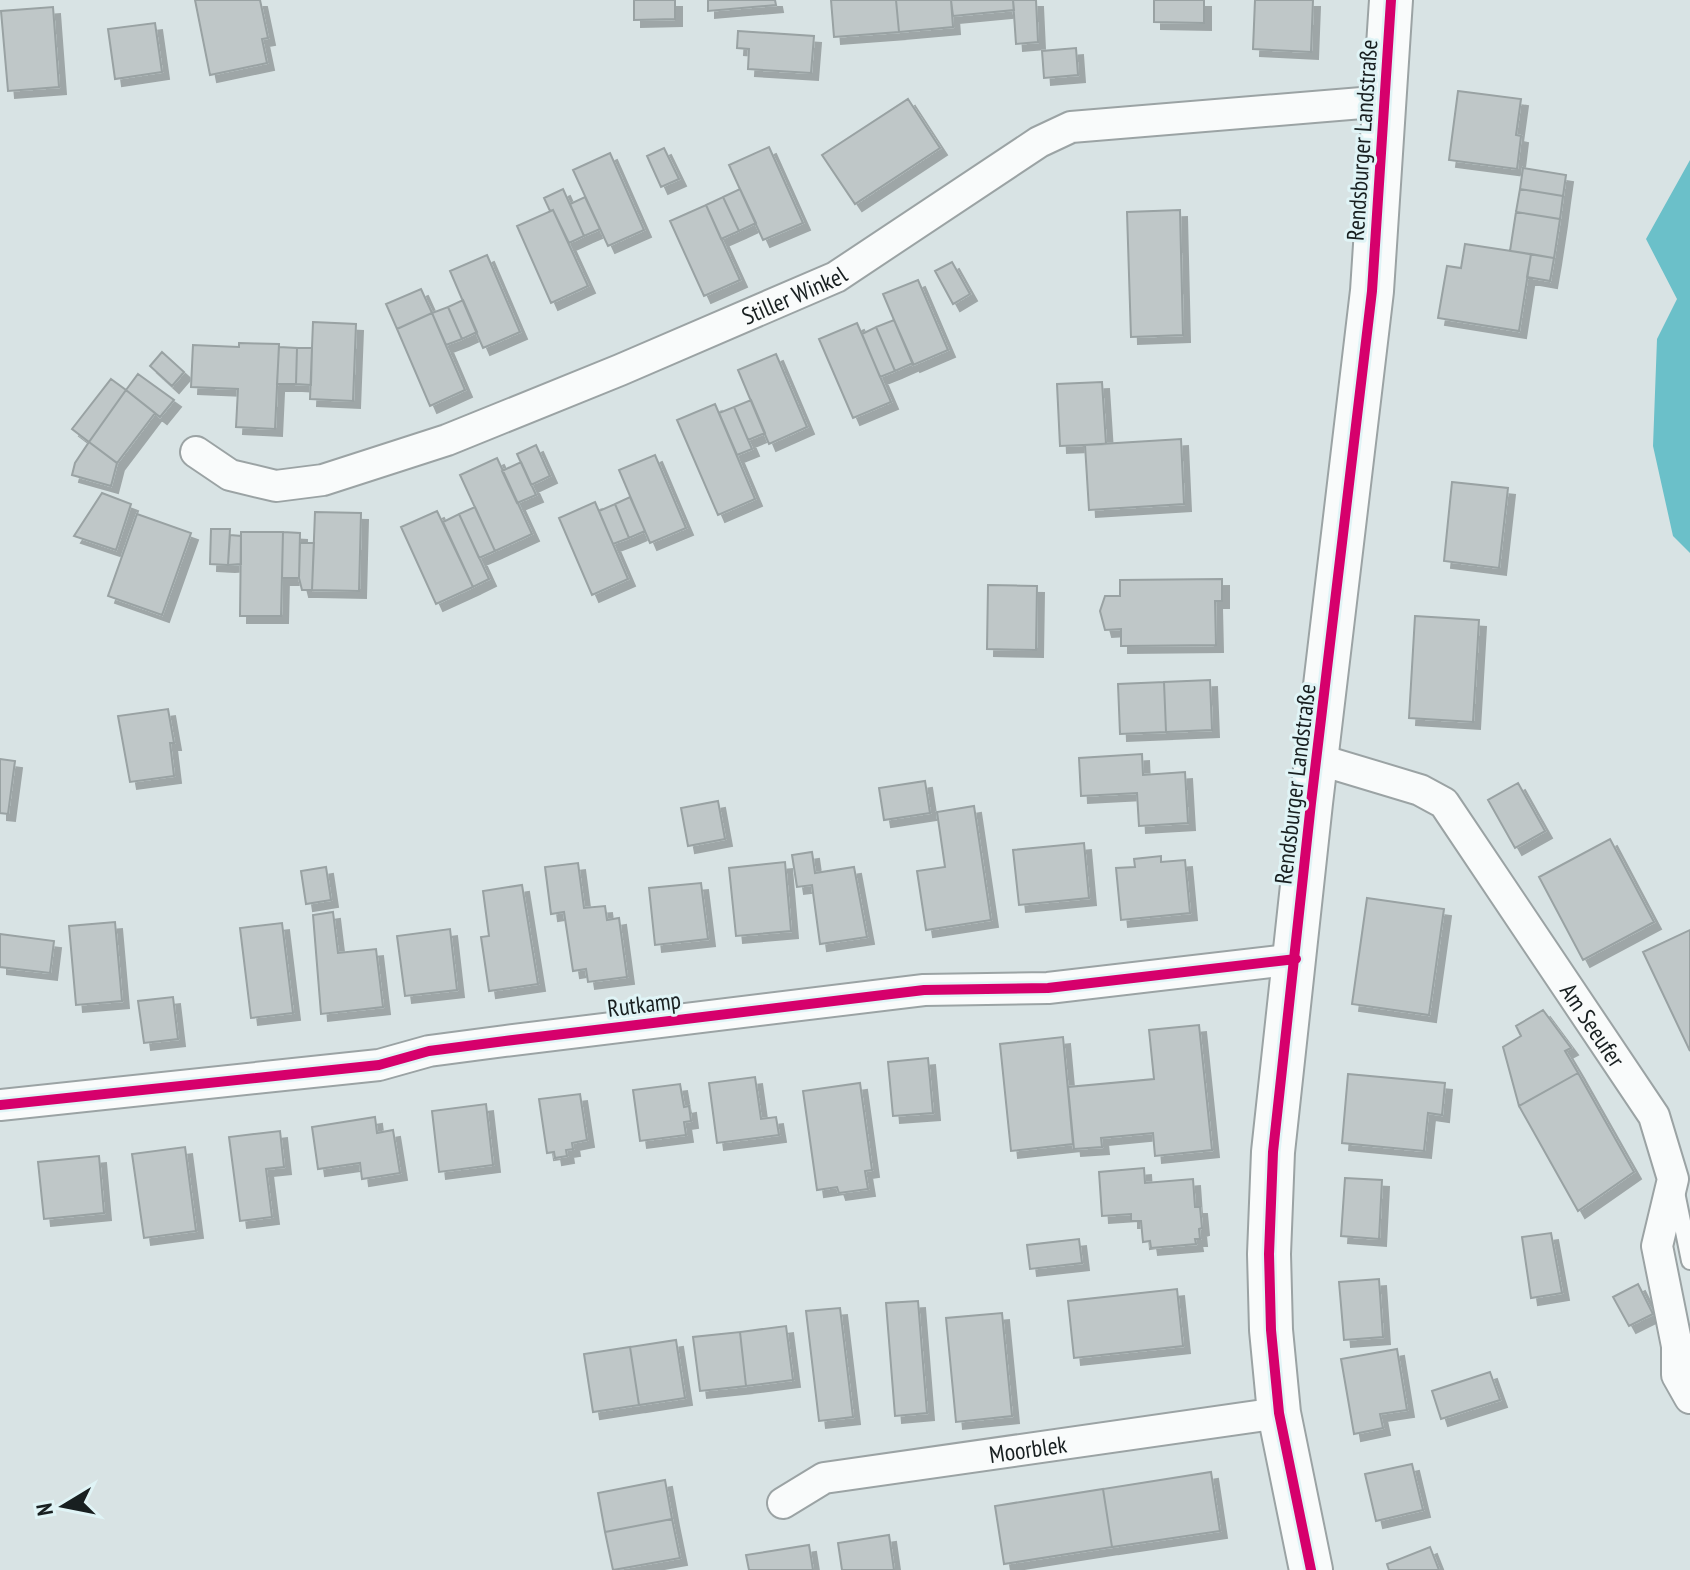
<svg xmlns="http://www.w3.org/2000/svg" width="1690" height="1570" font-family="'PT Sans Narrow',sans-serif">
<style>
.water{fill:#6bc0c9}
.building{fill:#bfc7c8;stroke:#99a2a3;stroke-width:2;filter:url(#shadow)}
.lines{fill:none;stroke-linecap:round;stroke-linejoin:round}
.lane-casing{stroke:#9ba3a4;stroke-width:20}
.street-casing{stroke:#9ba3a4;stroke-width:34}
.secondary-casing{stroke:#9ba3a4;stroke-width:46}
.lane{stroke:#f9fbfb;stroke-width:16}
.street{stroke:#f9fbfb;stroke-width:30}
.secondary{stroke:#f9fbfb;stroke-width:42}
.cycleway-casing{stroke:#e0f4f6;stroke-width:15}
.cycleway{stroke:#d6006c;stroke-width:10}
.labels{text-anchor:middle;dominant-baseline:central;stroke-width:6;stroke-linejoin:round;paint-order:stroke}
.street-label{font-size:24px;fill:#181f20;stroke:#e0f4f6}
</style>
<defs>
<filter id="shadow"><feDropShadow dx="7" dy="7" stdDeviation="0" flood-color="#0004"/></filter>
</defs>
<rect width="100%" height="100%" fill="#d8e3e4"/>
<path class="water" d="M1690,160V553L1673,536L1653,446L1657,339L1677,299L1646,239Z"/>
<path class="building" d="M195,0H260L268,38L262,39L267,63L210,75Z
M634,0H675V19L634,20Z
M708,0H775L776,5L708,11Z
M831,0H896L899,32L834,37Z
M896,0H951L953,27L899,32Z
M951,0H1013L1014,10L953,16Z
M1013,0H1036L1038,42L1016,44Z
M1154,0H1204V23L1154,22Z
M1255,0H1313L1311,52L1253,49Z
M53,7L59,87L8,91L1,11Z
M155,23L162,72L115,79L108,29Z
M738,31L814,36L811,73L748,69L749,49L737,48Z
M1076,48L1078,75L1044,78L1042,51Z
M1458,91L1521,99L1516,135L1521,136L1517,169L1449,160Z
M908,99L940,148L855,204L822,155Z
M769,147L803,223L763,240L729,165Z
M664,148L679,179L661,187L647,156Z
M610,153L644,230L608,246L573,170Z
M1523,168L1566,175L1563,196L1520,189Z
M563,189L584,236L569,243L553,210L550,211L544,198Z
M740,189L756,223L739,231L723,197Z
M1520,189L1563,196L1560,219L1516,212Z
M585,197L600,229L584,236L570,204Z
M723,197L739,231L721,239L706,205Z
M706,205L740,280L704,296L670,221Z
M553,210L588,286L551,303L517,226Z
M1180,210L1183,335L1131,337L1127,212Z
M1516,212L1560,219L1554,258L1510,251Z
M1465,244L1531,254L1519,331L1438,318L1447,266L1461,268Z
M1531,254L1554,258L1550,281L1527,277Z
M487,255L520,332L483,348L450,271Z
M952,262L970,294L953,304L935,271Z
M918,280L948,350L913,365L883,294Z
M421,289L432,313L397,329L386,304Z
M463,300L477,332L462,339L448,307Z
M448,307L462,339L446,345L432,313Z
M432,313L465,390L430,406L397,329Z
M894,320L913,363L895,371L876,327Z
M313,322L356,324L353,401L310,399Z
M857,323L891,402L853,418L819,339Z
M876,327L895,371L880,377L862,334Z
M239,343L279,344L275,429L236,427L238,389L191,387L193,345L239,347Z
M279,347L297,348L296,384H277Z
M297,348H312L311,385L296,384Z
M162,352L184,372L172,386L150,366Z
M776,354L807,427L769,444L738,370Z
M138,374L174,400L160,417L126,390Z
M111,379L126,390L89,442L72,429Z
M1102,382L1106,444L1060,446L1057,384Z
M126,390L155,413L117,463L89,442Z
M751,400L765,433L748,440L734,407Z
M715,404L755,499L718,515L677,420Z
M734,407L752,449L737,455L719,413Z
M1181,439L1184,504L1089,510L1085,445Z
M89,442L117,463L111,486L72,475L75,463Z
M536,445L550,476L531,485L517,454Z
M655,455L686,528L650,543L619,470Z
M497,458L532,534L495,551L460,475Z
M521,462L536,495L517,503L502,471Z
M1452,482L1508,488L1499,568L1444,561Z
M102,493L131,504L116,550L74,536Z
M630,497L645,531L629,538L615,504Z
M595,502L628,579L592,595L559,518Z
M615,504L629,538L613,544L599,511Z
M475,507L495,551L479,558L459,514Z
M437,511L473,587L436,604L401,527Z
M315,512L361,513L359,591L312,590Z
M137,514L191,533L162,615L108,596Z
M459,514L489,579L473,587L443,522Z
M211,529H230L228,565L210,564Z
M241,532H283L281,616H240Z
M283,532L300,533L299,578H282Z
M230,535L241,536V564L228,565Z
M300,543H314L312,590H302L299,578Z
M1222,579V601H1215L1216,645L1121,646V629L1105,630L1100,611L1105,596H1120V580Z
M988,585L1037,586L1036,650L987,649Z
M1415,616L1479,620L1473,722L1409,718Z
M1210,680L1212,730L1166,732L1164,682Z
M1164,682L1166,732L1120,734L1118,684Z
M168,709L174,743H170L174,776L130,782L118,716Z
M1142,754L1143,775L1185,772L1188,823L1139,826L1137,793L1081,796L1079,758Z
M0,759L15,761L8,814L0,813Z
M925,781L930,813L884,820L879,788Z
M1518,783L1545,831L1515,848L1488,800Z
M718,801L725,839L688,846L681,808Z
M974,806L991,920L926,930L917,871L945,867L937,812Z
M1610,839L1654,922L1583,960L1539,877Z
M1084,843L1089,898L1019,905L1013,850Z
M812,852L815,873L854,867L867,937L820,944L812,885L797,887L792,855Z
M1161,856V862L1185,860L1190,913L1121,920L1116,868L1135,867L1134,859Z
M785,862L791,931L736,936L729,868Z
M578,863L584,908L605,906L607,920L619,918L627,977L588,982L586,969L573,971L564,912L551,914L545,867Z
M326,867L331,900L306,904L301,871Z
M701,883L708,939L655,945L649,888Z
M522,885L538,984L489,991L481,937L489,936L483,891Z
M1367,898L1444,909L1429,1015L1352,1004Z
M333,912L338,953L376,949L383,1007L321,1014L313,915Z
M115,922L122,1001L76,1005L69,926Z
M282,923L293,1013L251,1018L240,928Z
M450,929L457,990L405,996L397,936Z
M1690,930V1051L1643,952Z
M0,934L54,941L50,973L0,967Z
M173,997L178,1039L144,1043L138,1001Z
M1543,1010L1571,1048L1565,1051L1578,1073L1519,1106L1503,1047L1521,1036L1516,1026Z
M1199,1025L1212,1150L1155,1156L1153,1133L1101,1138L1102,1147L1074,1149L1068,1087L1154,1079L1149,1030Z
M1063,1037L1073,1144L1011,1151L1000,1044Z
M928,1058L933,1113L893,1116L888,1062Z
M1578,1073L1634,1172L1578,1211L1519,1106Z
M1348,1074L1445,1083L1442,1115L1428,1113L1424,1151L1342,1143Z
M755,1077L761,1119L776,1117L779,1135L717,1143L709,1083Z
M860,1083L872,1170L865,1171L868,1189L839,1193L837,1187L817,1190L803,1091Z
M680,1084L684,1107L689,1106L691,1121L684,1122L686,1135L640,1141L633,1090Z
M580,1094L587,1140L572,1143L573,1149L566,1150L567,1156L555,1158L554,1152L547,1153L539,1099Z
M486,1104L493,1165L439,1172L432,1111Z
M375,1117L377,1133L393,1130L400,1173L362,1179L360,1163L318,1169L312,1127Z
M280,1131L284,1167L266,1169L272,1217L240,1221L229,1137Z
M185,1147L196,1231L144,1238L132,1154Z
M99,1156L104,1213L44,1219L38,1162Z
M1144,1168L1145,1183L1193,1179L1195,1207H1200L1202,1228L1199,1229L1200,1239H1195L1196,1244L1151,1248L1150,1241L1143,1242L1141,1221H1131V1214L1102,1216L1099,1172Z
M1345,1178L1382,1180L1379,1239L1341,1236Z
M1551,1233L1562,1293L1531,1298L1522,1237Z
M1079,1239L1082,1263L1030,1269L1027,1245Z
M1379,1279L1383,1337L1344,1340L1339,1282Z
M1638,1284L1653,1314L1629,1326L1613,1297Z
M1177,1289L1183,1346L1074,1358L1068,1301Z
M918,1301L927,1413L895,1416L886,1303Z
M840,1308L853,1417L819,1421L806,1311Z
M1002,1313L1012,1416L956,1422L946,1318Z
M786,1326L793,1380L746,1386L740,1332Z
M740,1332L746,1386L700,1391L693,1337Z
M676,1340L685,1398L639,1405L630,1347Z
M630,1347L639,1405L593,1412L584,1354Z
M1397,1349L1407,1410L1380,1414L1383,1428L1354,1434L1341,1359Z
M1490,1372L1500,1400L1441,1419L1432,1391Z
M1412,1464L1423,1510L1376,1521L1365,1474Z
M1211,1472L1220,1531L1112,1547L1103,1489Z
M665,1480L672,1519L605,1532L598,1493Z
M1103,1489L1112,1547L1004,1564L995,1506Z
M672,1519L680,1558L613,1570L605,1532Z
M889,1535L894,1570H842L838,1543Z
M809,1545L813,1570H749L746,1555Z
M1430,1547L1439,1570H1389L1387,1564Z"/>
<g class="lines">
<g class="lane-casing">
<path id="lane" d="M1676,1192L1690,1261"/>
</g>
<g class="street-casing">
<g id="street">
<path id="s1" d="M196,452L230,475L276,486L323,480L447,440L620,370L836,277L1039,142L1071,127L1386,101"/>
<path id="s2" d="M1317,759L1420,790L1444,803L1654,1116L1673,1179L1657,1246L1677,1346V1375L1690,1398"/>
<path d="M0,1105L379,1065L429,1051L505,1041L924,990L1048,988L1296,959"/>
<path id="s3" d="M783,1503L824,1478L1279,1413"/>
</g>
</g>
<g class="secondary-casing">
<path id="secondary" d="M1311,1570L1279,1413L1271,1330L1269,1254L1273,1152L1311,803L1372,291L1391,0"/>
</g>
<use href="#lane" class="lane"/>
<use href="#street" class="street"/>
<use href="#secondary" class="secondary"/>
<g class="cycleway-casing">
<path id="cycleway" d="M0,1105L379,1065L429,1051L505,1041L924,990L1048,988L1296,959
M1311,1570L1279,1413L1271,1330L1269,1254L1273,1152L1311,803L1372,291L1391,0"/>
</g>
<use href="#cycleway" class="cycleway"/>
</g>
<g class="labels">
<g class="street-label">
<text transform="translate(1362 140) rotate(-86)">Rendsburger Landstraße</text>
<text stroke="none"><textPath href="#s1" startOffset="642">Stiller Winkel</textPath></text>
<text transform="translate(1295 784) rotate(-83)">Rendsburger Landstraße</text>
<text transform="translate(644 1004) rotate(-7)">Rutkamp</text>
<text stroke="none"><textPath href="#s2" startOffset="402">Am Seeufer</textPath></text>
<text stroke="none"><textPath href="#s3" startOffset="254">Moorblek</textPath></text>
</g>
</g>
<g transform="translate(64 1506) rotate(260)" stroke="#e0f4f6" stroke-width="6" paint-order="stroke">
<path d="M0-6L14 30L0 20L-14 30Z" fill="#181f20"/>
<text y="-12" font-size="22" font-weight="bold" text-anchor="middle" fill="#181f20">N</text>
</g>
</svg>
